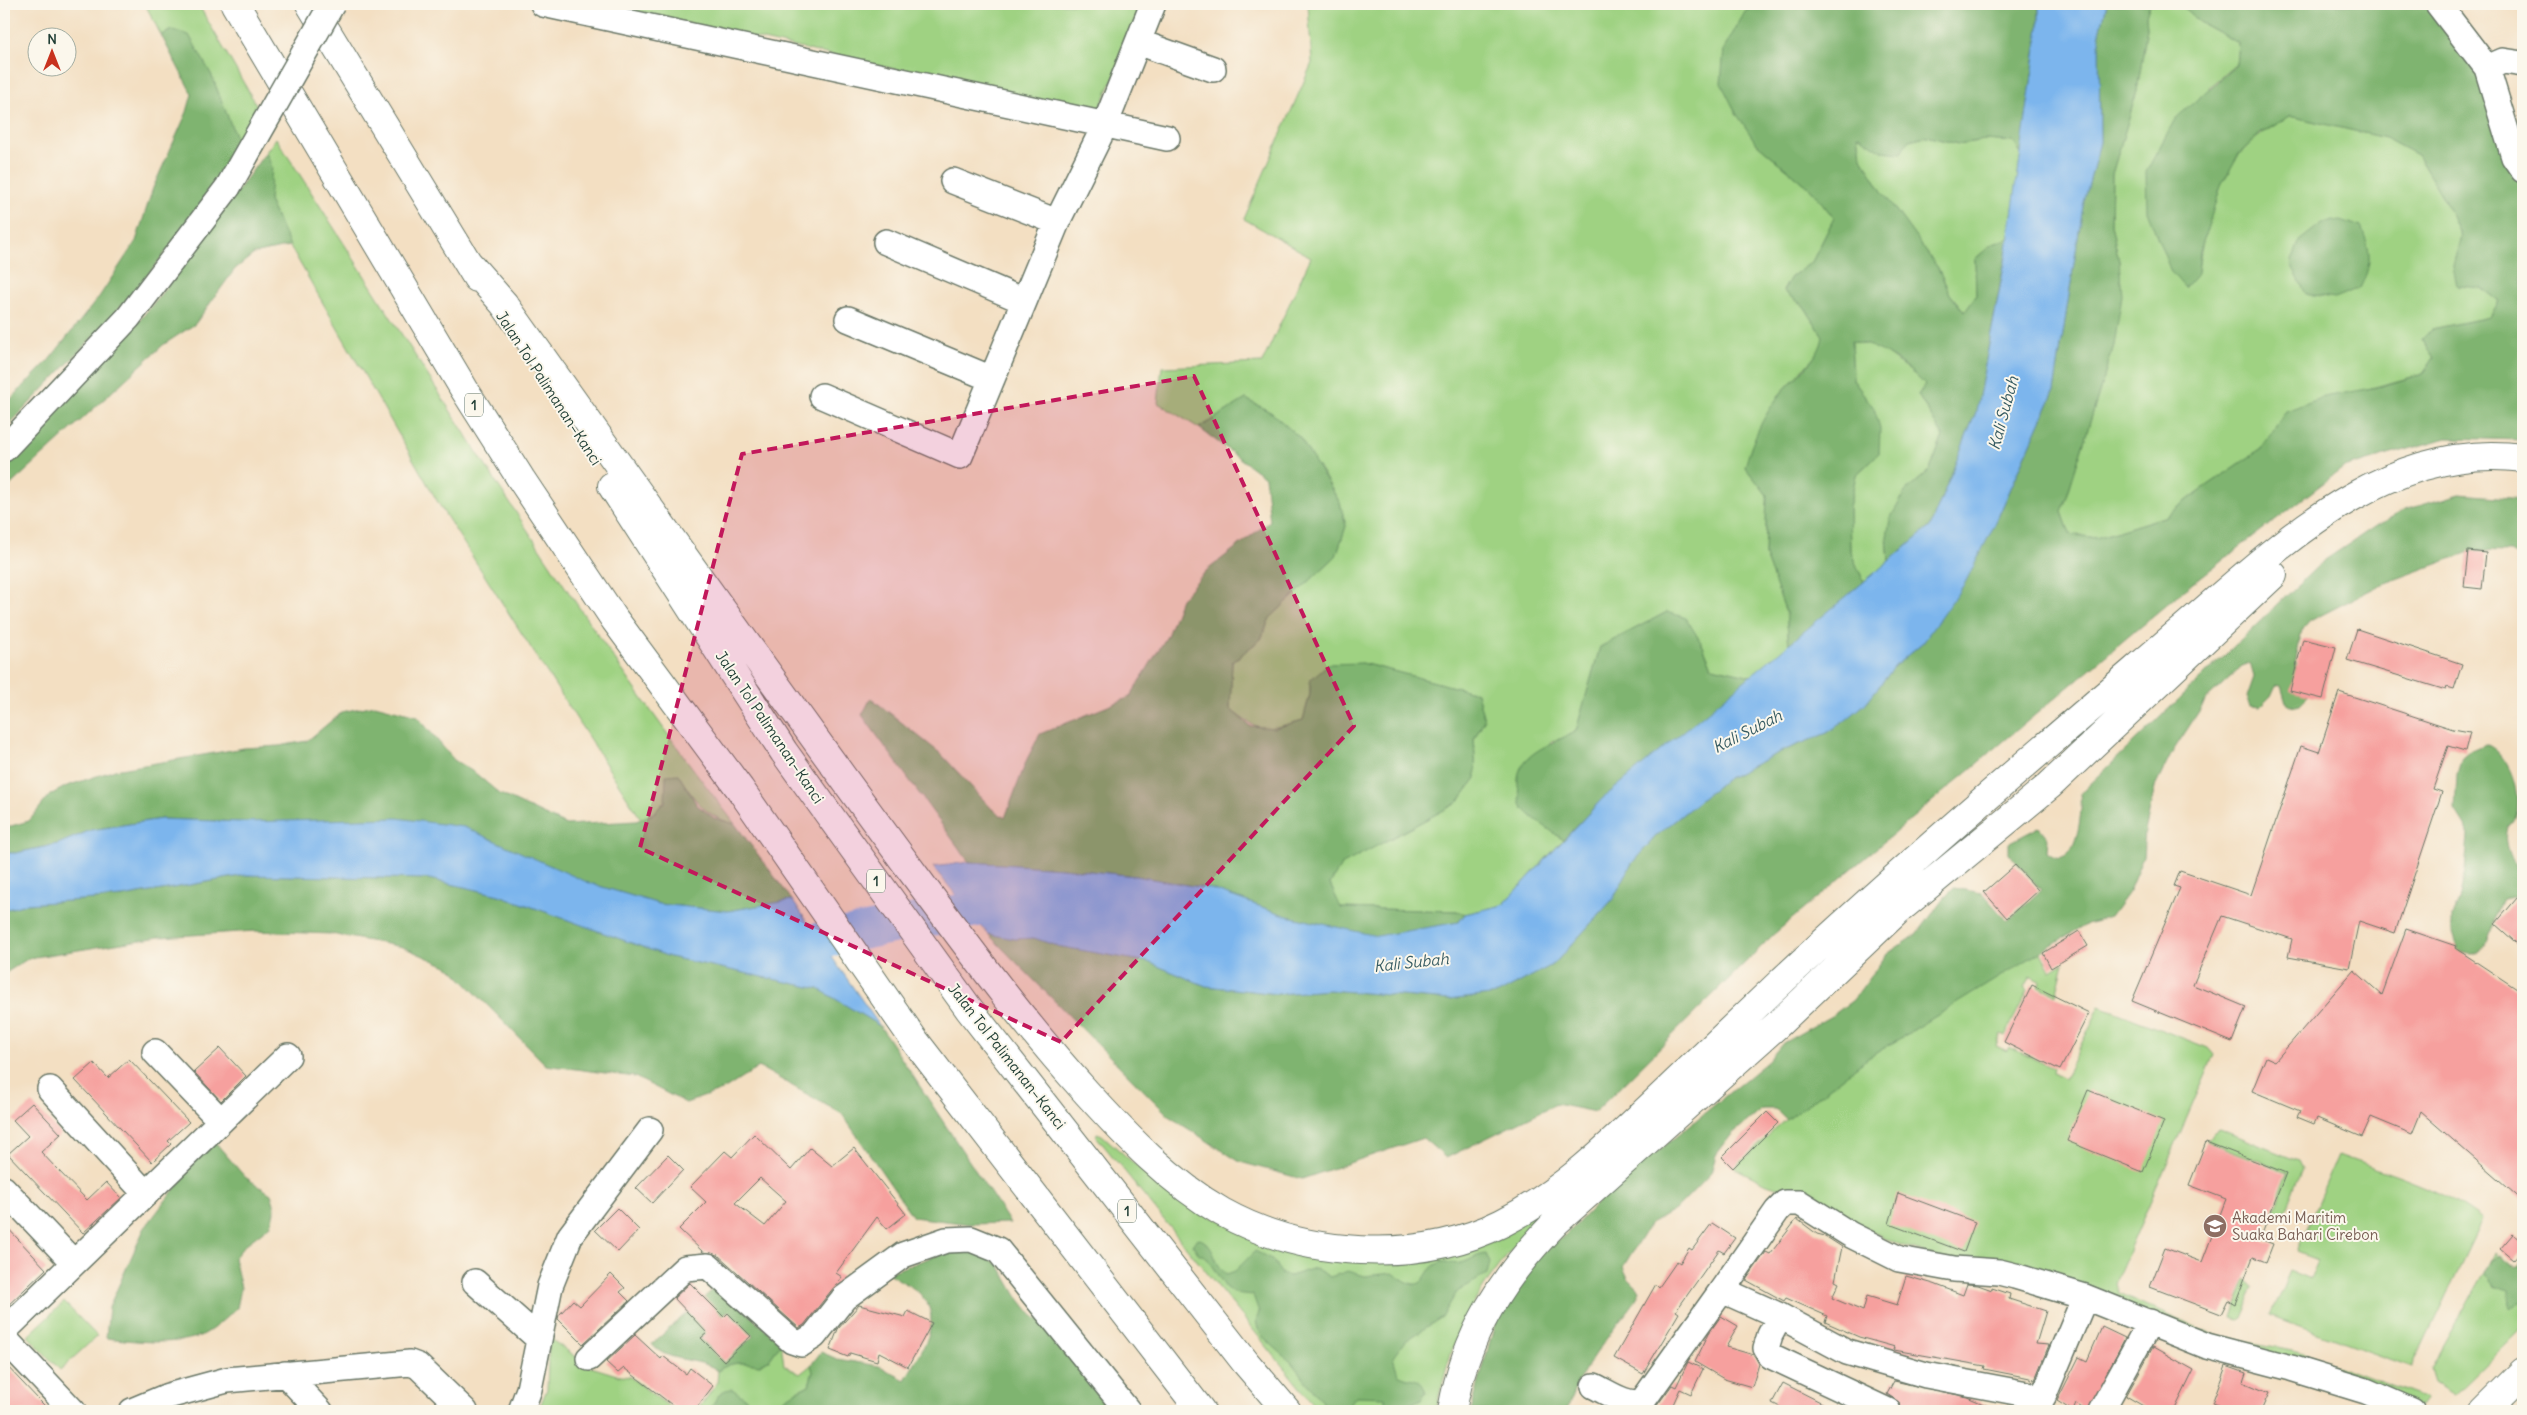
<svg xmlns="http://www.w3.org/2000/svg" width="2527" height="1415" font-family="Delius,sans-serif">
<style>
.green{fill:#9fd282;stroke:#5f885b}
.forest{fill:#7fb470;stroke:#4f7852;fill-rule:evenodd}
.water{fill:#7cb5ed;stroke:#4e7990}
.lines{fill:none;stroke-linecap:round;stroke-linejoin:round}
.river{stroke:#7cb5ed;stroke-width:36}
.building{fill:#f6a09e;fill-rule:evenodd}
.minor-casing{stroke:#697666;stroke-width:28}
.highway-casing{stroke:#697666;stroke-width:30}
.minor{stroke:#fff;stroke-width:25}
.highway{stroke:#fff;stroke-width:28}
.minor-bridge-casing{stroke:#697666;stroke-width:28;stroke-linecap:butt}
.minor-bridge{stroke:#fff;stroke-width:25}
.marked{fill:#c2185b;fill-opacity:0.2;stroke:#c2185b;stroke-width:4;stroke-dasharray:10 6;stroke-linejoin:round}
.labels{text-anchor:middle;dominant-baseline:central;stroke-width:4;stroke-linejoin:round;paint-order:stroke}
.shield{fill:#fbf7ec;stroke:#61756b;stroke-width:1}
.shield-label{font-size:14px;font-weight:bold;fill:#1f3d34}
.street-label{font-size:15px;fill:#1f3d34;stroke:#fbf7ec}
.education-label{font-size:15px;fill:#785e54;stroke:#fbf7ec;text-anchor:start}
.water-label{font-size:16px;font-style:italic;fill:#365b62;stroke:#fbf7ec}
</style>
<rect width="100%" height="100%" fill="#fbf7ec"/>
<filter id="ink" filterUnits="userSpaceOnUse"><feTurbulence type="fractalNoise" baseFrequency=".02" numOctaves="2"/><feDisplacementMap in="SourceGraphic" scale="10" xChannelSelector="R" yChannelSelector="G"/><feConvolveMatrix kernelMatrix="1 2 1 2 8 2 1 2 1" color-interpolation-filters="sRGB"/></filter>
<filter id="wash" filterUnits="userSpaceOnUse"><feTurbulence type="fractalNoise" baseFrequency=".0096" numOctaves="4" result="noise"/><feDisplacementMap in="SourceGraphic" scale="20" xChannelSelector="R" yChannelSelector="G"/><feGaussianBlur stdDeviation="1.12" result="paint"/><feColorMatrix in="noise" values="0 0 0 0 0 0 0 0 0 0 0 0 0 0 0 0 0 1.4 0 .05"/><feComposite in="paint" operator="in"/></filter>
<g filter="url(#wash)">
<rect width="100%" height="100%" fill="#f3dfc2"/>
<path class="green" d="M145,4H198L257,106L238,143L211,74L173,30L161,35Z
M601,4H1148L1097,114Z
M1308,4H1755L1745,12L1756,143L1811,189L1834,218L1812,262L1791,277L1783,291L1804,306L1823,336L1822,349L1778,396L1745,467L1767,495L1765,556L1786,612L1789,645L1752,676L1712,667L1702,644L1667,612L1600,647L1576,731L1564,738L1551,741L1554,833L1563,840L1503,905L1465,914L1457,911L1340,908L1330,884L1340,865L1457,803L1476,778L1474,739L1484,720L1477,693L1362,663L1310,680V694L1303,720C1267,730 1260,734 1230,709L1232,662L1261,639L1270,618L1336,556L1346,526L1340,503L1320,469L1272,413L1246,399L1199,428L1158,403L1162,367L1262,363L1311,257L1244,219L1312,63Z
M2150,4H2179L2201,23L2238,43L2236,64L2209,87L2198,273C2201,238 2216,183 2239,155C2253,138 2272,127 2290,116L2385,138L2417,155L2444,199L2461,236L2453,266L2499,301L2490,317L2432,329L2422,339L2434,358L2423,374L2286,411L2261,449L2198,492L2167,516L2096,538L2070,534L2062,512L2114,345L2119,261L2111,224L2112,174L2137,91L2147,28L2146,16Z
M1858,134L1868,141L1909,140L1926,136L1958,144L1985,140L2013,142L2021,153L2009,238L1991,245L1975,259L1976,295L1965,312L1950,294L1938,268L1881,190L1861,156Z
M276,138C426,368 566,606 735,824C705,817 693,798 678,774C669,795 663,810 641,819L443,511L290,246L269,201L266,152Z
M1851,341L1879,348L1914,374L1925,385L1918,395L1943,436L1930,470L1905,492L1887,537L1889,562L1864,582L1850,551L1849,508L1856,475L1879,453L1874,408L1853,380Z
M2040,951L2051,971L2064,963L2056,995L2039,986L2041,982L2030,976L2024,987L2028,990L2005,1036L2001,1034L1996,1046L2007,1051L2009,1047L2053,1068L2052,1073L2064,1079L2100,1006L2208,1048L2214,1055L2115,1283L2118,1293C2151,1307 2183,1324 2218,1335C2246,1344 2276,1345 2304,1353L2426,1399L2420,1407L1929,1255L1898,1244L1856,1223L1820,1198L1798,1194L1767,1184L1735,1168L1778,1126L1868,1058Z
M2219,1129L2298,1161L2302,1169L2282,1218L2272,1215L2288,1172L2206,1141L2213,1132Z
M1097,1133L1102,1135L1156,1183L1200,1213L1315,1254L1548,1212C1499,1257 1460,1312 1444,1378C1441,1389 1437,1400 1437,1411H1319L1096,1136Z
M2338,1155C2387,1173 2441,1187 2482,1220L2412,1367L2270,1316L2290,1271L2310,1279L2318,1260L2297,1252Z
M2496,1252L2515,1269L2523,1260V1327L2455,1394L2435,1382L2431,1369Z
M2246,1279L2255,1287L2242,1318L2238,1320L2231,1318Z
M64,1302L97,1336L60,1370L28,1336Z
M549,1338L591,1367L620,1376L630,1377L675,1411H538L547,1389Z
M781,1343L784,1365L800,1374L811,1365L813,1371L809,1385L797,1391L771,1409H762L753,1406L732,1389L714,1402L711,1411H697L717,1383L718,1371C730,1361 745,1362 760,1365L770,1359Z"/>
<path class="forest" d="M1755,4H2039V27L2021,153L2013,142L1985,140L1958,144L1926,136L1909,140L1901,153L1882,151L1858,135L1861,156L1881,190L1938,268L1950,294L1964,312L1976,295L1975,259L1991,245L2009,238L1976,412L1930,527L1889,562L1887,537L1890,519L1905,492L1930,470L1943,436L1918,395L1925,385C1904,363 1881,346 1851,341L1853,380L1874,408L1880,428L1879,453L1856,475L1849,508L1850,551L1864,582L1789,645L1786,612L1765,556L1767,495L1745,467C1752,441 1762,418 1778,397C1793,377 1820,361 1823,336L1804,306L1783,291L1791,277L1812,262L1834,218L1811,189L1756,143L1736,113L1721,83L1724,49L1745,12Z
M2107,4H2150L2146,16L2147,28L2137,91L2112,174L2111,224L2119,261L2122,295L2114,345L2062,512L2070,534L2096,538L2167,516L2198,492L2261,449L2286,411L2323,397L2378,387L2423,374L2434,358L2422,339L2432,329L2490,317L2499,301L2482,288L2457,286L2453,266L2461,236L2444,199L2417,155L2385,138L2290,116L2260,134L2238,155L2221,186L2200,251L2198,273L2185,288L2171,272L2147,211L2146,172L2175,119L2236,65L2238,43L2201,23L2179,4H2432L2482,74L2523,177V440L2447,438L2343,468L2185,589L1774,934L1595,1112L1556,1104L1446,1158L1423,1138L1302,1179L1240,1162L1170,1117L988,934L1015,939L1034,938L1057,946L1148,962L1206,986L1278,994L1329,990L1449,1000L1498,994L1554,964L1613,899L1632,863L1656,836L1726,779L1780,752L1827,733L1865,704L1895,666L1923,642L1995,524L2054,391L2083,206L2100,142L2099,37Z
M173,30L189,35L211,74L238,143C180,253 89,341 4,430V406L49,360L99,297L136,241L153,188L187,112L192,94L161,35Z
M266,152L272,167L269,201L290,246L254,254L235,269L195,324L163,345L4,491V464L136,325L176,275Z
M2341,220L2361,227C2372,252 2372,264 2360,288L2335,298L2306,294L2291,264L2299,241L2322,223Z
M1246,399L1272,413L1300,438L1340,503L1346,526L1336,556L1270,618L1261,639L1232,662L1230,709L1250,726L1275,728L1303,720L1310,694V680L1328,664L1362,663L1477,693L1484,720L1474,739L1476,778L1457,803L1341,865L1330,884L1341,908L1457,911L1465,914L1459,922L1377,937L1287,916L1211,889L1135,876L1062,868L969,862L862,715L871,698L941,754L992,809L1005,818L1027,759L1040,734L1130,697L1167,636L1181,599L1206,571L1270,521L1265,477L1199,428Z
M2459,494L2523,499V559L2510,552L2472,551L2380,585L2310,621L2302,630L2295,664L2296,674L2308,696L2300,704L2291,706L2286,703L2281,686L2276,685L2271,696L2260,707L2251,706L2247,697L2254,677L2250,663L2242,666L2207,699L2173,751L2155,787L2145,831L2143,857L2129,891L2110,917L2084,925L1868,1058L1787,1120L1776,1109H1762L1732,1134L1716,1155L1711,1173L1675,1210L1649,1225L1623,1267L1628,1278L1640,1290C1635,1304 1627,1312 1618,1323C1599,1349 1575,1380 1567,1411H1471L1497,1316L1533,1261L1570,1231L1616,1183L1662,1148L1768,1061L1783,1043L1833,1015L1853,1000L1887,954L1918,933L1944,898L1954,888L1982,893L2007,921L2041,890L2009,854V843L2039,827L2048,838L2047,852C2077,877 2083,809 2081,793L2322,562L2377,525L2405,510Z
M1667,612L1686,618L1702,644L1712,667L1752,676L1602,799L1563,840C1551,830 1535,821 1524,809C1520,805 1520,797 1519,791C1510,754 1552,745 1576,731L1600,647Z
M375,705L417,716L454,760L475,773L500,794L566,825L636,821L653,814L665,802L666,775L678,774L697,805L714,818L735,824L792,900L728,911L659,904L589,883L243,822L161,819L91,830L58,844L16,853H4V828L29,821L50,795L67,786L115,770L244,748L279,746L307,741L342,712Z
M2485,744C2513,753 2527,809 2508,827C2500,856 2527,872 2520,896L2502,899C2489,921 2496,966 2458,951L2452,933V916L2459,900L2465,872L2468,835L2465,826L2455,810L2457,774L2462,757L2469,751Z
M246,875L429,879L499,895L670,957L819,989L880,1026L1010,1223L969,1224L913,1217L842,1114L759,1067L725,1089L686,1103L635,1077L546,1065L451,968L403,947L331,934L256,931L159,937L29,958L4,974V910L26,904L122,897Z
M215,1142L245,1177L271,1194L275,1207L271,1225L245,1245L234,1258L241,1288L237,1308C226,1317 213,1331 200,1336C171,1346 135,1341 106,1338L109,1307L144,1229L198,1158Z
M1198,1238C1217,1245 1212,1264 1227,1274L1235,1271L1255,1251L1271,1259L1282,1274L1290,1276L1315,1268L1330,1277L1348,1271L1365,1276L1393,1273C1431,1301 1418,1268 1442,1262C1448,1261 1454,1265 1461,1263C1470,1261 1476,1255 1486,1254L1490,1262L1487,1274L1457,1292L1442,1317L1404,1342L1393,1357L1398,1374C1412,1382 1419,1374 1426,1392L1421,1399L1404,1407L1403,1411H1385V1397L1356,1396L1344,1410L1334,1411L1326,1407L1291,1362L1263,1337L1258,1329L1256,1321L1259,1312L1253,1295L1234,1293L1226,1288L1206,1257L1198,1253L1193,1245Z
M954,1249L979,1252L999,1265L1017,1296L1032,1315L1054,1331L1118,1411H711C714,1401 719,1389 732,1389C768,1413 758,1415 795,1392C800,1389 805,1388 809,1385L813,1372L811,1365L821,1352L837,1359L879,1366L905,1380C918,1356 946,1321 921,1295C913,1286 898,1280 888,1273Z
M2501,1254L2514,1265L2523,1267V1300L2509,1309L2508,1290L2495,1285L2485,1272L2490,1262Z
M717,1286L781,1343L770,1359L759,1365C744,1362 730,1361 718,1371C702,1357 665,1363 652,1344ZM728,1311L753,1336L724,1363L700,1338Z"/>
<path class="water" d="M2039,4H2107L2099,37L2100,142L2083,206L2054,391L1995,524L1965,583L1923,642L1895,666L1865,704L1846,720L1827,733L1780,752L1726,779L1656,836L1632,863L1613,899L1554,964L1498,994L1449,1000L1329,990L1278,994L1206,986L1148,962L1057,946L1034,938L1015,939L988,934L933,867L969,862L1062,868L1135,876L1211,889L1287,916L1377,936L1459,922L1465,914L1503,905L1602,799L1930,527L1976,412L2006,256L2039,27Z
M397,818L464,827L589,883L659,904L728,911L792,900L880,1026L819,989L670,957L499,895L429,879L246,875L122,897L26,904L4,910V853H16L58,844L91,830L161,819L243,822Z"/>
<g class="lines">
<path class="river" d="M772,950L1001,904L1017,906"/>
</g>
<g id="blocks">
<path class="building" d="M2468,551L2486,553L2482,589L2464,587Z
M2357,629L2462,664L2454,689L2447,687L2446,690L2347,660Z
M2303,639L2336,647L2323,699L2290,691Z
M2339,692L2453,729L2470,732L2465,751L2448,746L2433,789L2442,792L2395,933L2359,921L2349,968L2288,957L2292,939L2222,916L2193,985L2246,1007L2232,1042L2132,1001L2180,888L2174,886L2180,871L2251,895L2301,746L2319,752Z
M2015,865L2038,890L2007,918L1984,892Z
M2523,891V949L2495,924Z
M2406,929L2456,946L2455,948L2523,993V1201L2421,1112L2412,1134L2371,1117L2362,1137L2317,1118L2314,1124L2297,1117L2300,1111L2252,1091L2266,1057L2275,1061L2354,970L2382,995Z
M2079,931L2088,946L2051,968L2043,953Z
M2032,985L2089,1013L2060,1070L2004,1042Z
M220,1048L246,1076L221,1101L194,1072Z
M129,1059L189,1122L168,1141L171,1144L152,1162L75,1080L94,1063L108,1078Z
M2088,1090L2164,1121L2143,1172L2067,1141Z
M32,1103L61,1134L41,1152L56,1168L87,1200L106,1182L121,1198L83,1233L8,1154L28,1136L13,1120Z
M1767,1112L1778,1123L1733,1168L1722,1157Z
M754,1134L791,1170L810,1148L832,1166L854,1148L906,1214L887,1229L877,1217L836,1273L842,1277L804,1325L799,1328L718,1255L703,1252L679,1229L706,1202L690,1187L725,1151L732,1157ZM760,1178L786,1201L765,1226L735,1203Z
M2206,1142L2286,1173L2260,1239L2273,1244L2266,1262L2253,1257L2235,1304L2228,1300L2221,1314L2150,1287L2165,1248L2202,1262L2226,1199L2189,1185Z
M668,1155L683,1170L652,1203L636,1188Z
M1898,1193L1975,1222L1964,1252L1889,1224Z
M617,1208L639,1230L618,1252L595,1230Z
M1797,1219L1817,1234L1825,1236L1842,1247L1835,1281L1839,1283L1832,1298L1863,1311L1867,1296L1897,1305L1906,1276L1934,1284L1963,1295L1967,1284L1978,1285L1992,1290V1288L2010,1294L2009,1299L2046,1311L2036,1344L2049,1345L2035,1379L1984,1369L1985,1366L1894,1350L1895,1347L1859,1337L1825,1322L1827,1316L1786,1298L1784,1301L1746,1280L1766,1252L1770,1254Z
M1712,1223L1735,1238L1724,1253L1719,1250L1676,1311L1679,1313L1643,1374L1614,1358L1656,1284L1659,1287L1677,1261L1680,1263L1689,1248L1692,1250Z
M4,1224L46,1269L4,1309Z
M2513,1234L2523,1243V1249L2513,1260L2500,1249Z
M611,1274L625,1288L620,1292L629,1301L583,1344L558,1319L559,1315L573,1300L580,1306Z
M690,1283L724,1317L728,1313L751,1336L724,1361L701,1338L707,1333L674,1298Z
M859,1305L905,1317L908,1311L932,1323L908,1367L879,1352L877,1361L850,1353L848,1357L830,1350L838,1329Z
M1721,1316L1738,1326L1726,1347L1754,1355L1759,1364L1752,1387L1724,1379L1695,1362L1709,1333Z
M2102,1327L2125,1338L2087,1411L2076,1404L2073,1411L2057,1401L2079,1357L2087,1361Z
M635,1335L661,1359L663,1356L686,1374L690,1368L713,1386L694,1411H680L624,1368L618,1373L606,1362Z
M2153,1347L2194,1370L2174,1411H2152L2126,1396Z
M1688,1362L1703,1369L1691,1394L1680,1389L1670,1411H1653L1672,1385L1676,1387Z
M4,1363L39,1400L50,1411H4Z
M2226,1366L2246,1373L2243,1382L2269,1393L2261,1411H2233L2212,1403Z
M1894,1381L1967,1397L2000,1411H1902L1899,1402L1887,1394Z
M1783,1383L1838,1411H1788L1772,1403Z"/>
</g>
</g>
<g filter="url(#ink)">
<use href="#blocks" fill-opacity="0" stroke="#697666" stroke-width="1"/>
<g class="lines">
<g class="minor-casing">
<path id="minor" d="M543,4L1167,138
M2438,4L2487,68L2514,157L2523,170
M1138,42L1213,69
M2487,68L2503,61L2523,64
M953,181L1057,222
M886,242L1024,301
M848,319L992,379
M822,396L960,456L1057,222L1105,125L1153,4
M4,449L128,318L228,187
M155,1052L221,1121
M50,1089L146,1194
M4,1189L74,1263
M475,1282L539,1339
M2085,1297L2043,1397L1926,1375L1847,1352L1780,1316L1722,1290L1777,1211L1785,1203H1800L1851,1235L1899,1259L1954,1269L1999,1272L2015,1276L2085,1297L2207,1346L2291,1368L2366,1391L2412,1411
M1780,1316L1770,1335L1766,1348L1771,1356L1888,1411
M4,1331L288,1056
M4,1338L73,1411
M589,1358L685,1268L708,1266L792,1341L801,1344L814,1336L844,1298L903,1255L946,1240L971,1239L998,1250L1128,1411
M285,1374L320,1411
M1594,1386C1609,1393 1626,1406 1642,1402L1722,1290
M132,1411L168,1396L227,1380L410,1363L418,1366L465,1411
M521,1411L529,1389L550,1286L570,1236L650,1130
M2101,1411L2150,1322"/>
</g>
<g class="highway-casing">
<path id="highway" d="M235,4L464,389L521,479L615,620L740,789L915,1041L1201,1411
M310,4L477,278
M468,263L504,304C641,496 776,688 916,877C971,951 1025,1025 1087,1093C1127,1137 1170,1182 1222,1212C1303,1257 1418,1265 1502,1223C1561,1193 1606,1149 1653,1104C1697,1062 1740,1021 1783,980C1910,861 2046,746 2178,633C2275,550 2384,439 2523,458
M612,486L784,752L969,1009L1246,1363L1287,1411
M1452,1411C1465,1334 1503,1276 1557,1221L1777,1025L1896,912L2049,786L2273,575
M2484,1411L2523,1372"/>
</g>
<use href="#minor" class="minor"/>
<use href="#highway" class="highway"/>
<g class="minor-bridge-casing">
<path id="minor-bridge" d="M228,187L332,4"/>
</g>
<use href="#minor-bridge" class="minor-bridge"/>
</g>
</g>
<path class="marked" d="M1194,376L1354,726L1061,1042L640,848L742,454Z"/>
<defs>
<g id="university-disc" transform="scale(1.25)"><circle r="9.5" fill="#8d6e63" stroke="#fbf7ec"/><path d="M0-5L7-2L0 1L-7-2ZM-4 1L0 2.5L4 1V4Q0 6-4 4Z" fill="#fff"/></g>
</defs>
<g fill-rule="evenodd">
<use href="#university-disc" x="2215" y="1226"/>
</g>
<g class="labels">
<g class="shield">
<rect x="465" y="393.5" width="18" height="23" rx="4"/>
<rect x="867" y="869.5" width="18" height="23" rx="4"/>
<rect x="1118" y="1199.5" width="18" height="23" rx="4"/>
</g>
<g class="shield-label">
<text x="474" y="405">1</text>
<text x="876" y="881">1</text>
<text x="1127" y="1211">1</text>
</g>
<g class="street-label">
<text transform="translate(549 388) rotate(57)">Jalan Tol Palimanan–Kanci</text>
<text transform="translate(770 727) rotate(56)">Jalan Tol Palimanan–Kanci</text>
<text transform="translate(1007 1056) rotate(52)">Jalan Tol Palimanan–Kanci</text>
</g>
<g class="education-label">
<text x="2232" y="1217">Akademi Maritim<tspan x="2232" dy="17">Suaka Bahari Cirebon</tspan></text>
</g>
<g class="water-label">
<text transform="translate(2003 413) rotate(-75)">Kali Subah</text>
<text transform="translate(1747 731) rotate(-27)">Kali Subah</text>
<text transform="translate(1411 962) rotate(-6)">Kali Subah</text>
</g>
</g>
<rect width="2527" height="1415" fill="none" stroke="#fbf7ec" stroke-width="20"/>
<g transform="translate(52 52)"><circle r="24" fill="#fbf7ec" stroke="#a3ada2"/>
<path d="M0-4L9 19L0 12L-9 19Z" fill="#c8321e"/>
<text y="-8" font-size="14" font-weight="bold" text-anchor="middle" fill="#1f3d34">N</text>
</g>
</svg>
